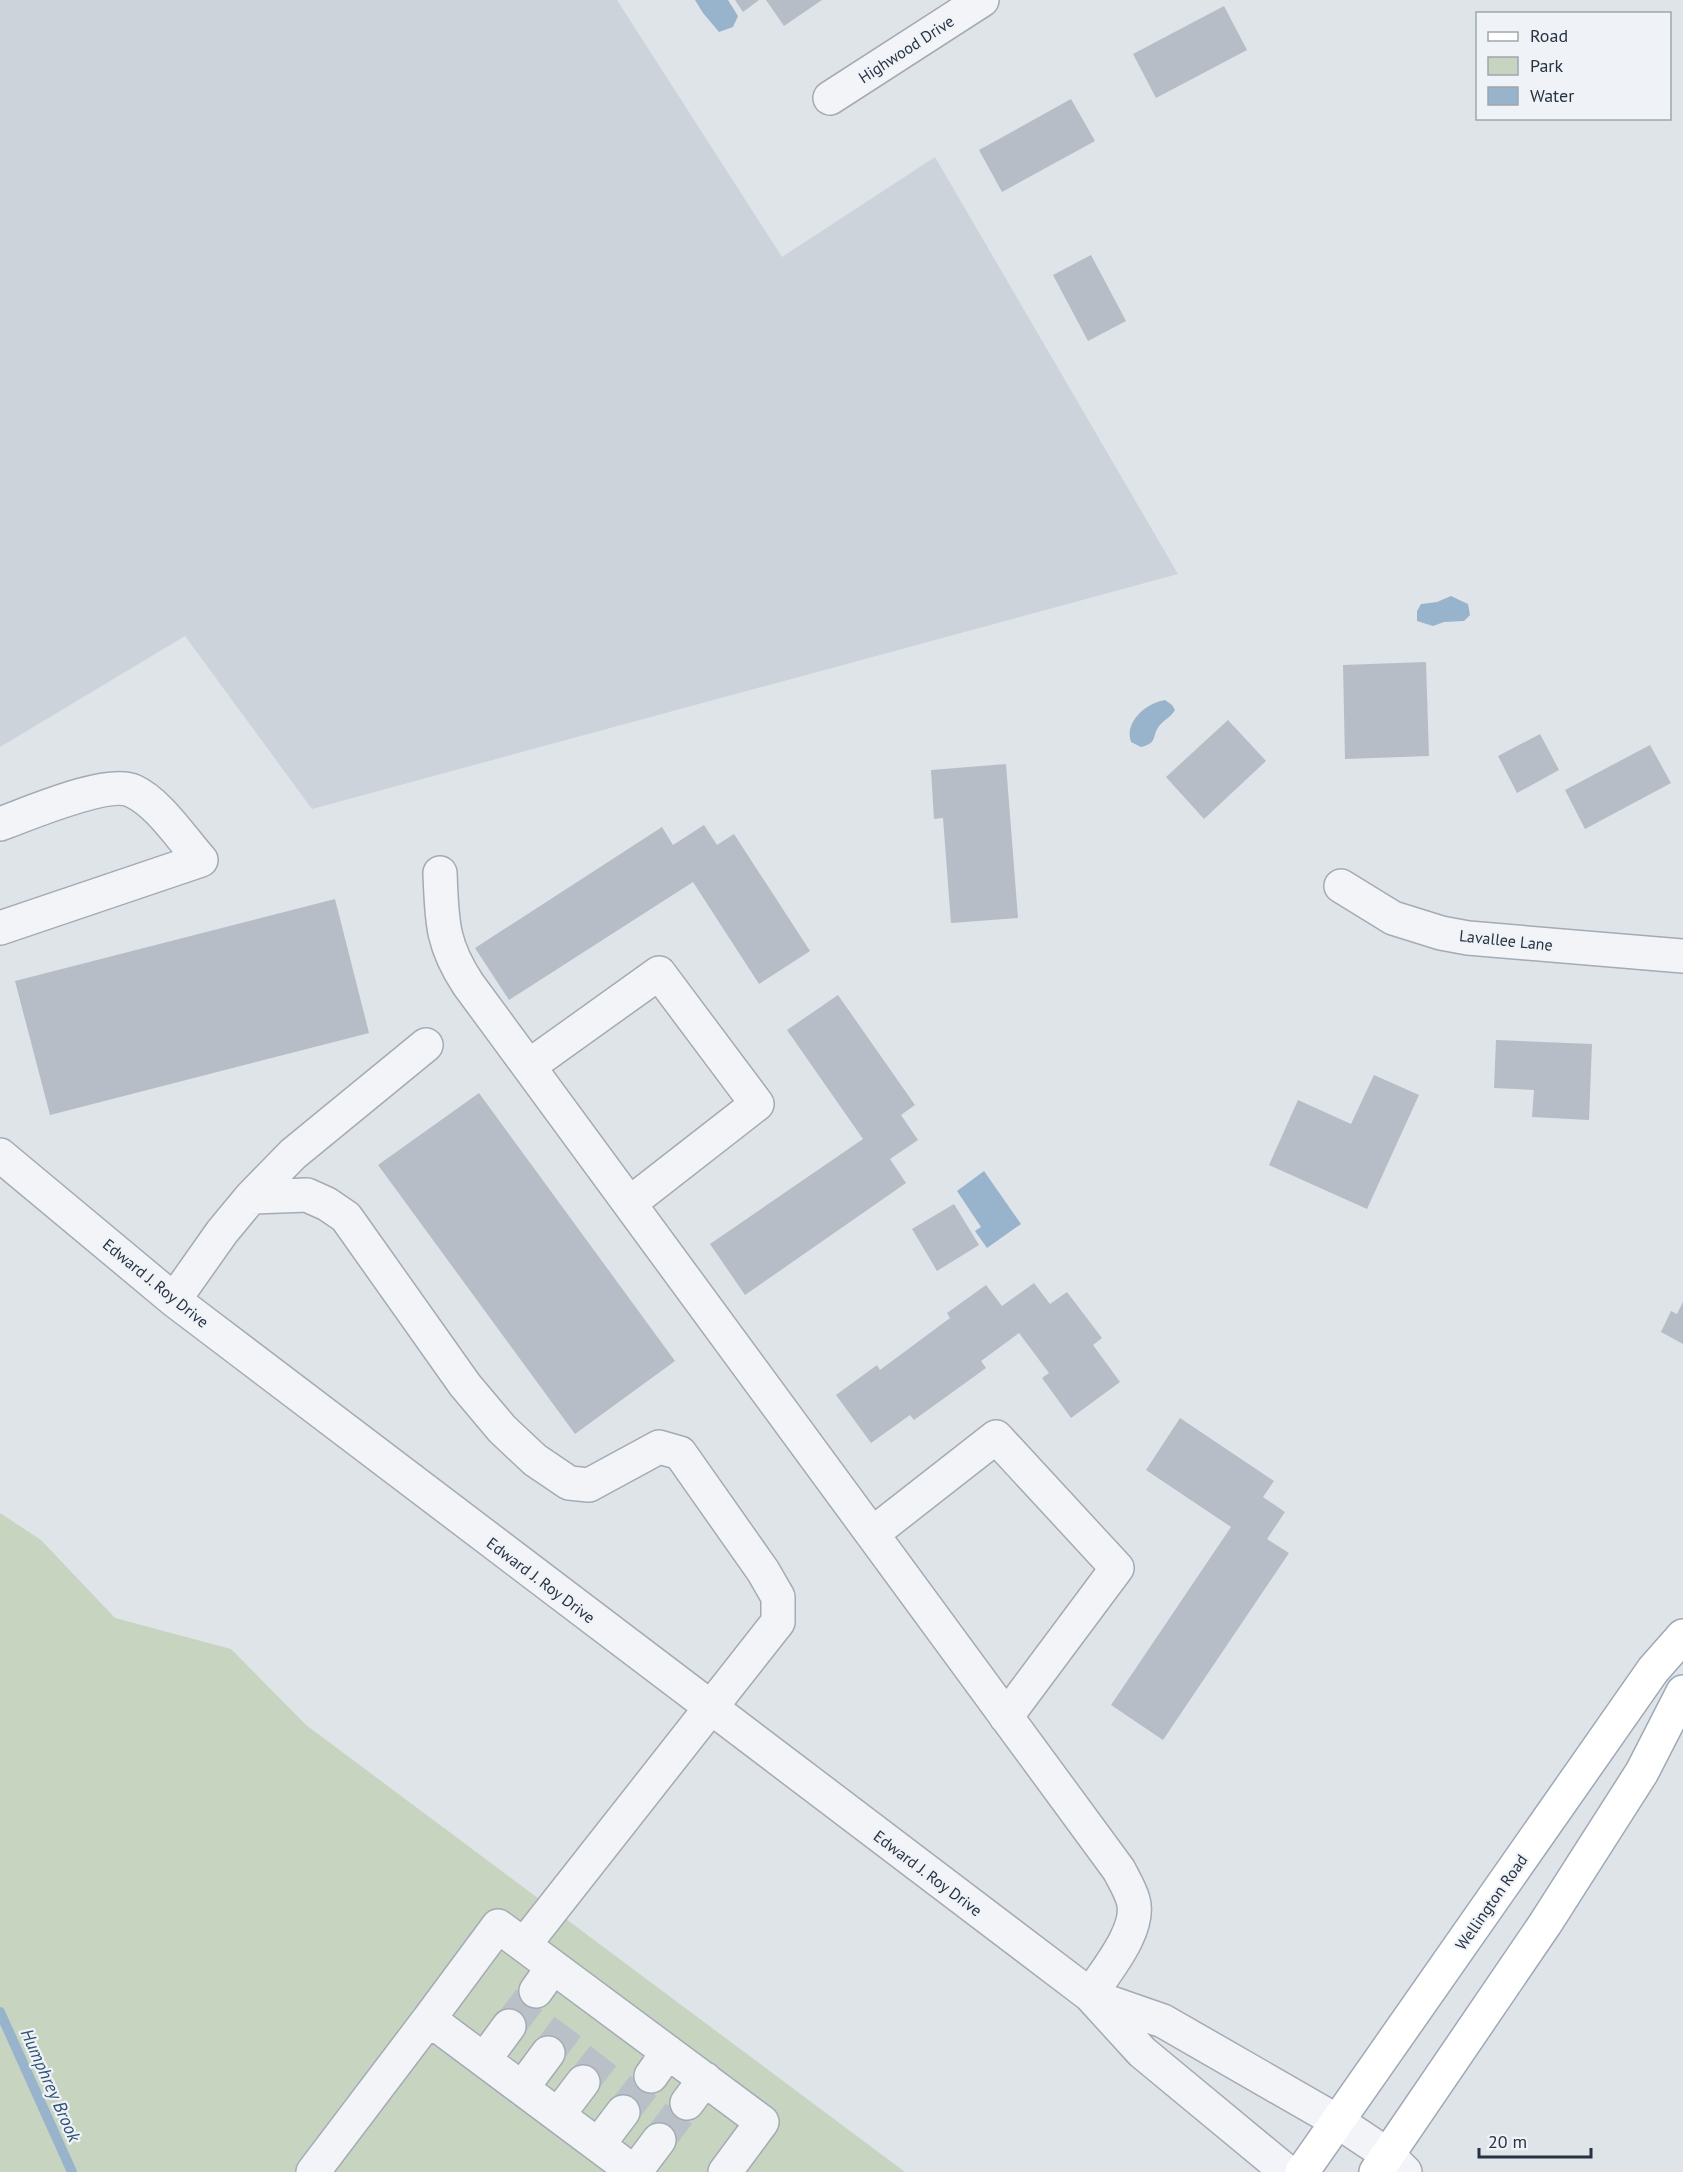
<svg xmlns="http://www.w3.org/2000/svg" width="1683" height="2172" font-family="'PT Sans',sans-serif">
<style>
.built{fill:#cdd3db}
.green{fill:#c6d4c0}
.water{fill:#98b4cc}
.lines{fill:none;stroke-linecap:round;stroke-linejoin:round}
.stream{stroke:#98b4cc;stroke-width:10}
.building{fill:#b6bdc7}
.minor-tunnel{stroke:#bac0c8;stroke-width:33;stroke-dasharray:33 16;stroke-linecap:butt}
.minor-casing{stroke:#a4abb4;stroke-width:36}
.major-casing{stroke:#9ea9b6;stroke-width:36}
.minor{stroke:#f2f4f7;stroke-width:33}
.major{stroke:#fff;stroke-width:33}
.labels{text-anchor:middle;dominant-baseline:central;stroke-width:4.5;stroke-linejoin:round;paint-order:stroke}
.street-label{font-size:16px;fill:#273242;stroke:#eff3f7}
.water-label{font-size:18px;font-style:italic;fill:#2f5378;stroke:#eff3f7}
</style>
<rect width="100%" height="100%" fill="#dfe4e9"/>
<path class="built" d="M0,0H617L782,257L935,157L1178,574L312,809L185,636L0,747Z"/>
<path class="green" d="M0,1513L41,1540L115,1618L231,1649L306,1725L905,2172H0Z"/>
<path class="water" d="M695,0H728L738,16L733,27L719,32L703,13Z
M1451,596L1468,604L1470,615L1464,621L1444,622L1433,626L1417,621V611L1421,604L1437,602Z
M1165,700L1172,705L1175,710C1170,718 1165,719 1160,725C1151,735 1159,743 1141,747L1131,742C1124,722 1146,703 1165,700Z
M984,1171L1021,1224L987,1248L975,1231L981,1227L957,1191Z"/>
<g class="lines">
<path class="stream" d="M0,2012L72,2172"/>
</g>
<path class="building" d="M735,0H759L743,12Z
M766,0H822L784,26Z
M1224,6L1247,50L1156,98L1133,54Z
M1071,99L1095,141L1002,192L979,150Z
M1091,255L1126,321L1088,341L1053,275Z
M1426,662L1429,756L1345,759L1343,665Z
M1228,720L1266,761L1204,819L1166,777Z
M1540,734L1559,770L1517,793L1498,756Z
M1650,745L1671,783L1585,829L1565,790Z
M1006,764L1018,918L951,923L943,818L934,819L931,770Z
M704,825L717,845L734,834L810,951L759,984L693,882L509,1000L475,948L662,827L673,845Z
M335,899L369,1033L50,1115L15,981Z
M838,995L915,1105L901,1115L918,1140L890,1159L906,1183L745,1295L710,1244L863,1139L787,1030Z
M1496,1040L1592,1044L1589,1120L1532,1117L1534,1090L1494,1088Z
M1374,1075L1419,1095L1367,1209L1269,1165L1298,1100L1351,1124Z
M479,1093L675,1361L575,1434L378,1165Z
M954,1204L979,1245L937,1271L912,1229Z
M1034,1283L1050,1304L1067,1292L1102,1338L1093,1345L1120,1382L1071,1418L1042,1378L1049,1373L1019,1333L981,1361L986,1368L914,1420L910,1415L871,1443L836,1395L877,1365L880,1370L950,1318L947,1313L986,1285L1002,1306Z
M1683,1302V1344L1661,1332L1671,1311L1677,1314Z
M1180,1418L1274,1481L1263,1497L1285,1512L1267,1539L1289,1553L1163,1740L1111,1705L1231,1527L1146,1470Z"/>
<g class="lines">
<path class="minor-tunnel" d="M509,2026L536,1991
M548,2053L574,2018
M583,2082L611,2046
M623,2112L651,2076
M659,2140L687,2103"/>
<g class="minor-casing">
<path id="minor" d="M830,98L982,0
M0,824C28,814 108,779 133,791C159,803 182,839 201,860L0,928
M440,873C442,920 441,943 468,984L1119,1870C1124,1880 1130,1889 1133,1900C1142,1929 1105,1972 1090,1995
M1341,886L1393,918L1441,933L1468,938L1683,956
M529,1066L659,973L757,1104L630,1203
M0,1155L174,1300L1090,1995L1142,2052L1287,2172
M251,1197L293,1154L426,1045
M174,1300L222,1232L251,1197L307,1195L327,1204L346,1217L465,1385L502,1429L535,1460L569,1483L589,1485L659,1447L680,1453L763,1571L778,1597V1622L524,1945
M872,1534L996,1437L1117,1568L1006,1717
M536,1991L553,1967
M1094,1997L1163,2021L1337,2121L1388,2155L1405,2172
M484,2060L509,2026
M651,2076L668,2052
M522,2088L548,2053
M687,2103L705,2079
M558,2115L583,2082
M598,2145L623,2112
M313,2172L429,2019
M634,2172L429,2019L498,1926L762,2122L725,2172
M635,2172L659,2140"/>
</g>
<g class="major-casing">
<path id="major" d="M1302,2172L1653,1670L1683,1636
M1376,2172L1545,1924L1642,1772L1683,1692"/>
</g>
<use href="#minor" class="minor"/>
<use href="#major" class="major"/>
</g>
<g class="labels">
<g class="street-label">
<text transform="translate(906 49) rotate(-33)">Highwood Drive</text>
<text transform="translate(1506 940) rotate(6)">Lavallee Lane</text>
<text transform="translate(156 1283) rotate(39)">Edward J. Roy Drive</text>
<text transform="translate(541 1580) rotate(37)">Edward J. Roy Drive</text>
<text transform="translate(928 1873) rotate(37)">Edward J. Roy Drive</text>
<text transform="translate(1491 1902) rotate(-55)">Wellington Road</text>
</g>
<g class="water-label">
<text transform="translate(51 2085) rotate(66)">Humphrey Brook</text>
</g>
</g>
<rect x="1476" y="12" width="195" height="108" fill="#eff3f7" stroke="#9fa6af" stroke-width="1.5"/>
<rect x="1488" y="32" width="30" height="9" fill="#ffffff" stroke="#9fa6af" stroke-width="1.5"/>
<text x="1530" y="42" font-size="18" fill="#273242">Road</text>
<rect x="1488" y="57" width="30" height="18" fill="#c6d4c0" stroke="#9fa6af" stroke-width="1.5"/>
<text x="1530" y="72" font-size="18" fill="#273242">Park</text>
<rect x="1488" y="87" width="30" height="18" fill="#98b4cc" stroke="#9fa6af" stroke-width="1.5"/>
<text x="1530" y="102" font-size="18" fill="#273242">Water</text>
<path d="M1479 2148v9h112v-9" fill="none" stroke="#273242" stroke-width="3"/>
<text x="1488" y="2148" font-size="18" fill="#273242" stroke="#eff3f7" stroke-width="4.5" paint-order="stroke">20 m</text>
</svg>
